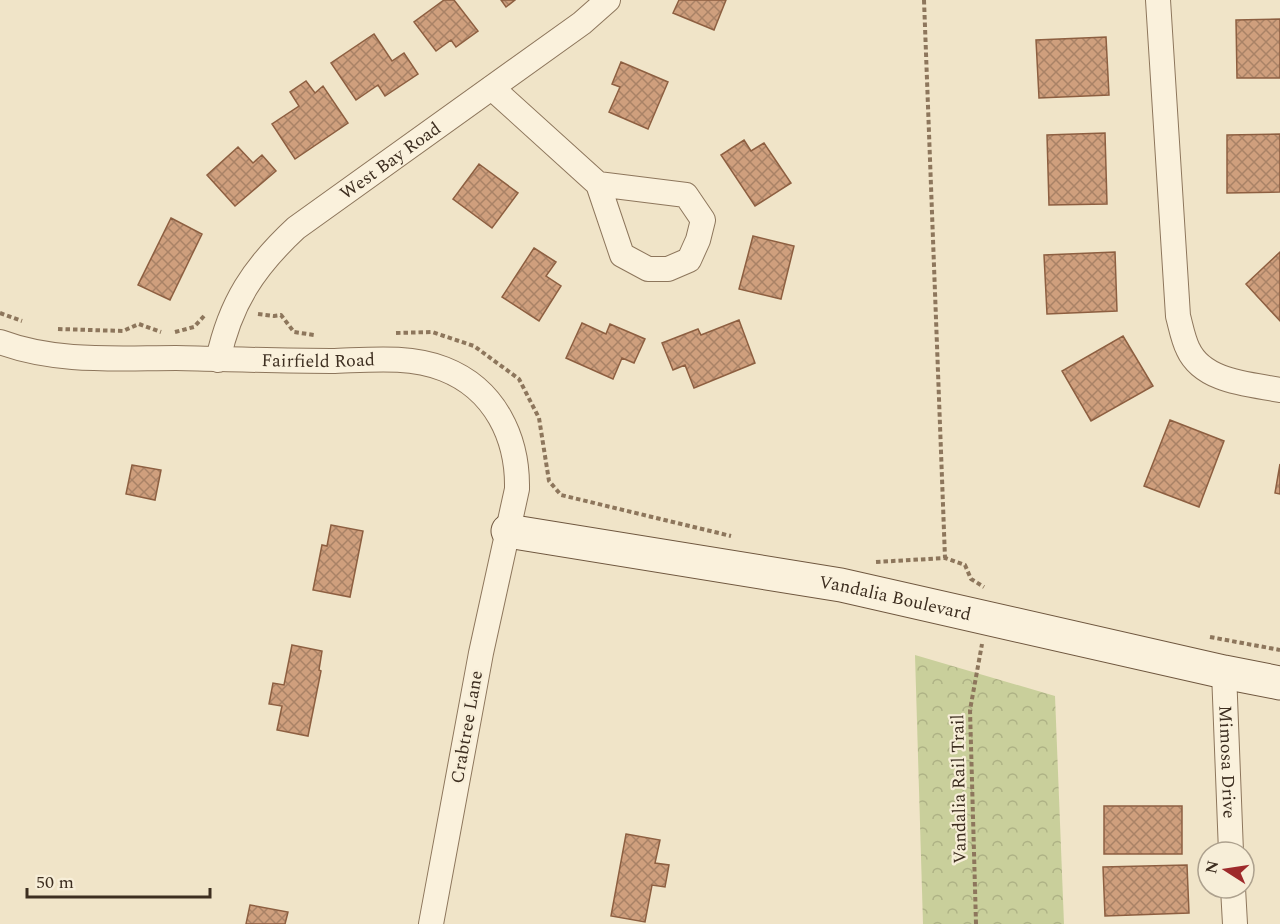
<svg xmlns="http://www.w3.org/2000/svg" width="1280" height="924" font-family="Spectral,serif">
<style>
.forest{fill:url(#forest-crowns)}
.building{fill:url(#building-cross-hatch);stroke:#8d5f41;stroke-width:1.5}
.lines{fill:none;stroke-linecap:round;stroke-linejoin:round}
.street-casing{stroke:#8d765c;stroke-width:26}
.secondary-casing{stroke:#6f573f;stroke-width:35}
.path{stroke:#8d765c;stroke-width:4;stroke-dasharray:4.5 3;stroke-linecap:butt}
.street{stroke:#faf1dc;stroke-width:24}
.secondary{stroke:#faf1dc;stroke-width:33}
.labels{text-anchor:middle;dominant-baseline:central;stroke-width:4.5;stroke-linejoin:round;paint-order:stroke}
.street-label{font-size:18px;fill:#3d2e20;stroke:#f7eed8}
</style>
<defs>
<pattern id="forest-crowns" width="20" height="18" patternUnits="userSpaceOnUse" patternTransform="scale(1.5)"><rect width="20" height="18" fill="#c9cf9b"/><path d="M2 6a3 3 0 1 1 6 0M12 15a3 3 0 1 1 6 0" fill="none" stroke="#aeb285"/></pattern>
<pattern id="building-cross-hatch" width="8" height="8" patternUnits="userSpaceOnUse" patternTransform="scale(1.5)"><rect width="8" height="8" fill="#cf9f7d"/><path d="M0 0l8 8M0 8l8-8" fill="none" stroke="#a98266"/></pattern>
</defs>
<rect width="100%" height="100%" fill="#f0e4c8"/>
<path class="forest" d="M915,655L1055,696L1064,924H923Z"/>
<path class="building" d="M444,0H454L478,31L456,47L451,40L436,51L414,22Z
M501,0H515L506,7Z
M679,0H726L714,30L673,13Z
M1280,19V78H1237L1236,20Z
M374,34L392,61L404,53L418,74L385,96L378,85L356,100L331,63Z
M1106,37L1109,95L1039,98L1036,40Z
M621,62L668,82L648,129L609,112L620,87L612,84Z
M306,81L315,93L323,86L348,123L295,159L272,124L299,106L290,92Z
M1105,133L1107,204L1049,205L1047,135Z
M1280,134V192L1227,193V135Z
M744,140L751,151L764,143L791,183L755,206L721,155Z
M238,147L253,163L262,155L276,171L235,206L207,175Z
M479,164L518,193L492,228L453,199Z
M171,218L202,234L170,300L138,285Z
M753,236L794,246L781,299L739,289Z
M534,248L556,262L546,276L561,286L539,321L502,297Z
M1115,252L1117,311L1047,314L1044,255Z
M1280,252V321L1246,284Z
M739,320L755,363L694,388L685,365L673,370L662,343L698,329L701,335Z
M582,323L606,334L610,324L645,339L634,363L622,358L613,379L566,358Z
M1123,336L1153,386L1091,421L1062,371Z
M1170,420L1224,441L1199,507L1144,486Z
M1280,464V494L1275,493Z
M132,465L161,470L155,500L126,494Z
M331,525L363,531L350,597L313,590L322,545L327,546Z
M292,645L322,651L319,670L321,671L308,736L277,730L282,706L269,704L273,683L284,685Z
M1104,806H1182V854H1104Z
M626,834L660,840L655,863L669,865L665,887L652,885L645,922L611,916Z
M1187,865L1189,913L1105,916L1103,867Z
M250,905L288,912L285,924H246Z"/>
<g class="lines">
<g class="street-casing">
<g id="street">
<path d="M1158,0L1178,316C1181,327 1183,339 1188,349C1203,382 1249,384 1280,390"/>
<path d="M492,88L598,184L622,255L648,269H668L689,260L698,240L703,220L686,195L598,184"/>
<path id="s1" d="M0,342C56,363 117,358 176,358C228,359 279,361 331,361C368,360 409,355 444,369C495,389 518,438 517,489L481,653L431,924"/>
<path id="s2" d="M218,360C230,303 254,267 296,228L582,23L608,0"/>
<path id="s3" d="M1224,672L1231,852"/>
<path d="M1233,888L1235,924"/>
</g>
</g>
<g class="secondary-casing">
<g id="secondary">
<path id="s4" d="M508,531L841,585L1224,672L1280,683"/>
</g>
</g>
<path class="path" d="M924,0L945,558
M0,313L22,321
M258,314L274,316L281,315L294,332L314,335
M58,329L123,331L139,324L161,332
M175,332L194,327L204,316
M396,333L432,332L474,346L519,379L539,418L549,481L561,495L731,536
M876,562L945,558L965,565L971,579L984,587
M1210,637L1280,650
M976,924L970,710L982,644"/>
<use href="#street" class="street"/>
<use href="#secondary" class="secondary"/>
</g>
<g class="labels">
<g class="street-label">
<text stroke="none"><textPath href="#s2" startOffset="272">West Bay Road</textPath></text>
<text stroke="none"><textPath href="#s1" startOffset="320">Fairfield Road</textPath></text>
<text stroke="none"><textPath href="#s4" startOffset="393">Vandalia Boulevard</textPath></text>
<text transform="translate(467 727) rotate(-80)">Crabtree Lane</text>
<text stroke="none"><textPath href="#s3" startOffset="90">Mimosa Drive</textPath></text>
<text transform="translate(959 789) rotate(-91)">Vandalia Rail Trail</text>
</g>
</g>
<g transform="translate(1226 870) rotate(282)"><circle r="28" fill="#f7eed8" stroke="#ada18e" stroke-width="1.5"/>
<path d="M0-4.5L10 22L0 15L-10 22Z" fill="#9e2a2b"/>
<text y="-9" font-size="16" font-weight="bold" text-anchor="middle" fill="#3d2e20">N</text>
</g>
<path d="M27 888v9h183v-9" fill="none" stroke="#3d2e20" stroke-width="3"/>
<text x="36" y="888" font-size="18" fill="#3d2e20" stroke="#f7eed8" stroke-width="4.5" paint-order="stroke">50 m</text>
</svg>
